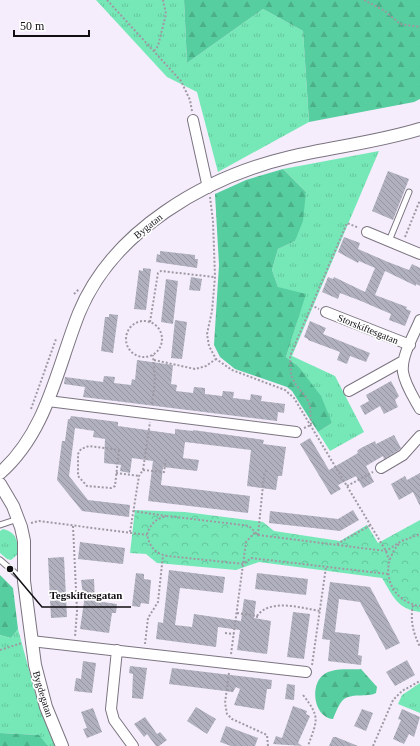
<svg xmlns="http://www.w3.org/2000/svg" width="420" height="746" font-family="Georgia,serif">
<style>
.grass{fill:url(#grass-tufts)}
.forest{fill:url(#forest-firs)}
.park{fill:url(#park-crowns)}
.building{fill:url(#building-back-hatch)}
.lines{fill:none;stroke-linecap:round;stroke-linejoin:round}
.service-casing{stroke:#7b7480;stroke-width:7}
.minor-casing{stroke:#7b7480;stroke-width:12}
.tertiary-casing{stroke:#7b7480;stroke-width:14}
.path{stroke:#9e99a3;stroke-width:2;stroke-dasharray:2 2;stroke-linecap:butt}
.service{stroke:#fff;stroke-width:5}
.minor{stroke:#fff;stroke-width:10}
.tertiary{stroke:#fff;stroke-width:12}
.labels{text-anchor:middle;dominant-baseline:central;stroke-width:3.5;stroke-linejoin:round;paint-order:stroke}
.street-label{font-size:10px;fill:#100e12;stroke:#fefefe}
.leader{fill:none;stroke:#100e12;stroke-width:1.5}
.callout-dot{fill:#100e12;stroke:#fefefe;stroke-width:1.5}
.callout-label{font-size:11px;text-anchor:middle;font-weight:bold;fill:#100e12;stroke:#fefefe;stroke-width:3.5;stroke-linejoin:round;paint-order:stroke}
</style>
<defs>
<pattern id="grass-tufts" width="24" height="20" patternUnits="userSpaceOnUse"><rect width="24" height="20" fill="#76e8b8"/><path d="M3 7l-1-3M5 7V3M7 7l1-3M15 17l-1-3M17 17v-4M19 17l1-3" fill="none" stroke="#65c69d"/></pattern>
<pattern id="forest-firs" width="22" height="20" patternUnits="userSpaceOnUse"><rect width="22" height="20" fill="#57ce9f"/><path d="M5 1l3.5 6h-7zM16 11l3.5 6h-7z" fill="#4bb088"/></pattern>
<pattern id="park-crowns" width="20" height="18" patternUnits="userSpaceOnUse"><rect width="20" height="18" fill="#76e8b8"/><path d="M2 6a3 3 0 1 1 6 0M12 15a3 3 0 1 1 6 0" fill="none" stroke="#65c69d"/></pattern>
<pattern id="building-back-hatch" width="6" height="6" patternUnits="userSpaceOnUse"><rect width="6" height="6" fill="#b0b0be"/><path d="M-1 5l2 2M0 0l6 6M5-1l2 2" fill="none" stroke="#9696a2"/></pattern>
</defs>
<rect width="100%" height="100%" fill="#f5edfb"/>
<path class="grass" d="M96,0H184L187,63L263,9L303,31L309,122L218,172L197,92L167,77Z
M379,151L292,356L335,376L364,432L330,451L318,432L332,423L298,366L286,357L297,322L278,287L272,270L278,249L295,241L306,192L283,169Z
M3,529C17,532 18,542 18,554L11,560L7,559L0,553V531Z
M18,629L36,696L57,746H48L38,735L0,733V635L11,638Z
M420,683V713L398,704L402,695Z"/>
<path class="forest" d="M184,0H420V99L414,102L309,122L303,31L263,9L187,63Z
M283,169L306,192L303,221L295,241L278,249L272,270L278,287L306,294L286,357L298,366L321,396L332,423L318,432L292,391L287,387L235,369L220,357L214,345L219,265L215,194L246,180Z
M0,575L13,588L18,629L11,638L0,635Z
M361,669L377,687L376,693C367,698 350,692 342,701C338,706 335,714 333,719C314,717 310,687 322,676C331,667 350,670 361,669Z
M0,733L39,735L48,746H0Z"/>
<path class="park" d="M135,510L185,512L263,522L274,531L340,541L367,525L378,543L420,520V612C397,609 393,596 382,578L259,562L236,570L157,563L146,554L130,553Z"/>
<path class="building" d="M388,171L409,179L393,220L372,211Z
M344,237L360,243L358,249L388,262L409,270L412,264L420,268V286L416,284V286L385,271L375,295L407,307L406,309L411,311L405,326L389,320L391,314L361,301L340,293L338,299L322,292L328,277L333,279L334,277L365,292L375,268L359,261L358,263L338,252Z
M160,251L195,255V259H198L197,268L156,262L157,254L160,255Z
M143,268L151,269L146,310L134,309L139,270L143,271Z
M191,277L202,279L200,291L189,290Z
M166,279L178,281L173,324L161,322Z
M109,314L118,315L113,353L101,351L105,317H109Z
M175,320L187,322L182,359L171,358Z
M310,321L326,328L323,334L370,353L366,362L350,356L347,364L337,360L340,352L308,340V339L304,337Z
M137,360L173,365L171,384L177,385L176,391L193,393L194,387L205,388V394L222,396L223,391L234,392L233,398L250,400L251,394L262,396L261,401L285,404L284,413L278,412L277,421L83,397L85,387L64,384L65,377L103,382L104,376L115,377L114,383L131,385L132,379L135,380Z
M391,381L399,396L395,400L398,407L384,414L380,406L365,415L360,406L369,401L366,395Z
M71,416L118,422V426L175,434V429L193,431V430L264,440L263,444L286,447L282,476H278L276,490L247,486L251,450L185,442L183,458L199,460L197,471L163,467L161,485L250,496L248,513L148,501L153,461L132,458L130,473L120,471L121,465L104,463L105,439L93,437L94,431L75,428L69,476L88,500L130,505L129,517L82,511L57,480L62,441H65L68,419H70Z
M394,435L401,448L399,450L384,459L383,456L366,466L374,482L363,488L356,476L338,485L341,489L331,495L300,444L310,438L329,470L358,453L357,451L361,448L375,441L376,444Z
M420,473V506L413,492L399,500L391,484L405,476L407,480Z
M353,510L359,520L340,531L269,523L270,511L338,519Z
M80,542L125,548L123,564L78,559Z
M64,557L67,617L51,618L48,558Z
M169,570L225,577L223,593L180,588L175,625L192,627L194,614L241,621L244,599L256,601L254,618L271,621L267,654L237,650L240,630L218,627L216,647L156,639L158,622L163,623Z
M136,573L144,574V579L151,580L149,604L141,603L140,607L132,606Z
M257,573L308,579L306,595L255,589Z
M94,579L95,601L117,604L116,613H112L109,633L80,629L84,602L81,580Z
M330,582L370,587L400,643L386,650L360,602L339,599L335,632L360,635L358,655L362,656L361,665L328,661L330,640L322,639Z
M293,612L310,614L304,659L287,657Z
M407,660L415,675L395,686L386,672Z
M83,661L96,663L92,693L74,691L76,678L81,679Z
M130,666L147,668L143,699L132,698L133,674L129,673Z
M172,668L272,680L271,689H267L264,710L234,705L240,689L236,687L233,692L169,684Z
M287,684L295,685L294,700L285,699Z
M293,706L307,711L306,714L310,716L298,743L302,746L273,744L276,736L282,738Z
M196,707L216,719L207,734L187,721Z
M93,708L102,732L87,738L83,729L87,728L81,712Z
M362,709L373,713L366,731L354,726Z
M402,709L420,717L414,737L409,734L404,744L393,739L401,720L398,719Z
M145,717L157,734L160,732L167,740L159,746H156L147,734L144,737L134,724Z
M226,726L258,738L255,746H231L220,742Z
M333,737H336L358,746H329Z"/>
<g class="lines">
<g class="service-casing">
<path id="service" d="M389,241L409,192
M0,525L18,519
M0,560L22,579"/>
</g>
<g class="minor-casing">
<path id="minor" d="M193,120L208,188
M367,232L420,254
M326,312L410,345
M420,320C414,335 401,356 403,372C405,385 414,398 420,409
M349,391L403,361
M48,401L296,432
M381,468L403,455L420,436
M31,641L306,672
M117,650L111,709L114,720L133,746"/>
</g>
<g class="tertiary-casing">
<path id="tertiary" d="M0,473C47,432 57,368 79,313C113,230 206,177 290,157C333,147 378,142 420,129
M0,484L13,506L21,527L24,541V581L35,665L46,707L62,746"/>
</g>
<path class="path" d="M107,0L181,81L190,100L192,111
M364,0L385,11L400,24L420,27
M154,51L158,46L166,14L163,0
M210,197L213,221L215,277L212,311L207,334L209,346L216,359L232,370L285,390L294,398L386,551L389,560
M405,237L420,200
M74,294L79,289
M311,305L319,309
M126 339a18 18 0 1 1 36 0a18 18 0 1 1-36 0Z
M150,322L158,273L161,271L214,277
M154,360L195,369L206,366L216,359
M152,404L155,381L153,355
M31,409L56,339
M304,428L311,425L310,405L306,397L296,385L291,375L290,356L347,223L359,228
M119,450L115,486L111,488L87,486L78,476V454L81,449L89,446L119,450H121
M143,470L164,472L166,458
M116,473L139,476
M347,486L373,472
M133,511L166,516
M31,523L39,521L147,535
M73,526L77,611L75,637
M130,532L139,476L143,470L150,422
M258,535L264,475L267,469
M402,541L420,534
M337,544L371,525
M399,544C378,567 389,601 420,606
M388,574L251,558L244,564L168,556C155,554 150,547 147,535C150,523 158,517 169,516L249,526L258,535L386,551L403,540
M413,605C410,621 413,632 420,647
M237,613L257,616V619
M257,616C270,598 301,608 320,611
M225,633L234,634
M145,644L148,618L158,602L163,555
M0,650L22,643
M231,654L246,542L255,532
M312,665L326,567
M229,673L225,703L227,714L232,719L267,735L268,746
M227,690L234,691
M303,695C321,718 317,720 308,746
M373,746L393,700L402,691L420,681"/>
<use href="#service" class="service"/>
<use href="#minor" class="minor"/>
<use href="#tertiary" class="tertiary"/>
</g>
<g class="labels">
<g class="street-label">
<text transform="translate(148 226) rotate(-39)">Bygatan</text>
<text transform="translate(368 329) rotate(22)">Storskiftesgatan</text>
<text transform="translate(43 694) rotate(73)">Bygdegatan</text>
</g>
</g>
<path class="leader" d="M10 569L42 607H131"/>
<circle class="callout-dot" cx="10" cy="569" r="4"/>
<g class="callout-label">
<text x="86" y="599">Tegskiftesgatan</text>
</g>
<path d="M14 30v6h75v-6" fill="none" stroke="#100e12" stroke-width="2"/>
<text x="20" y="30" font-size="12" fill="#100e12" stroke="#fefefe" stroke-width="3" paint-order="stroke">50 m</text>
</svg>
